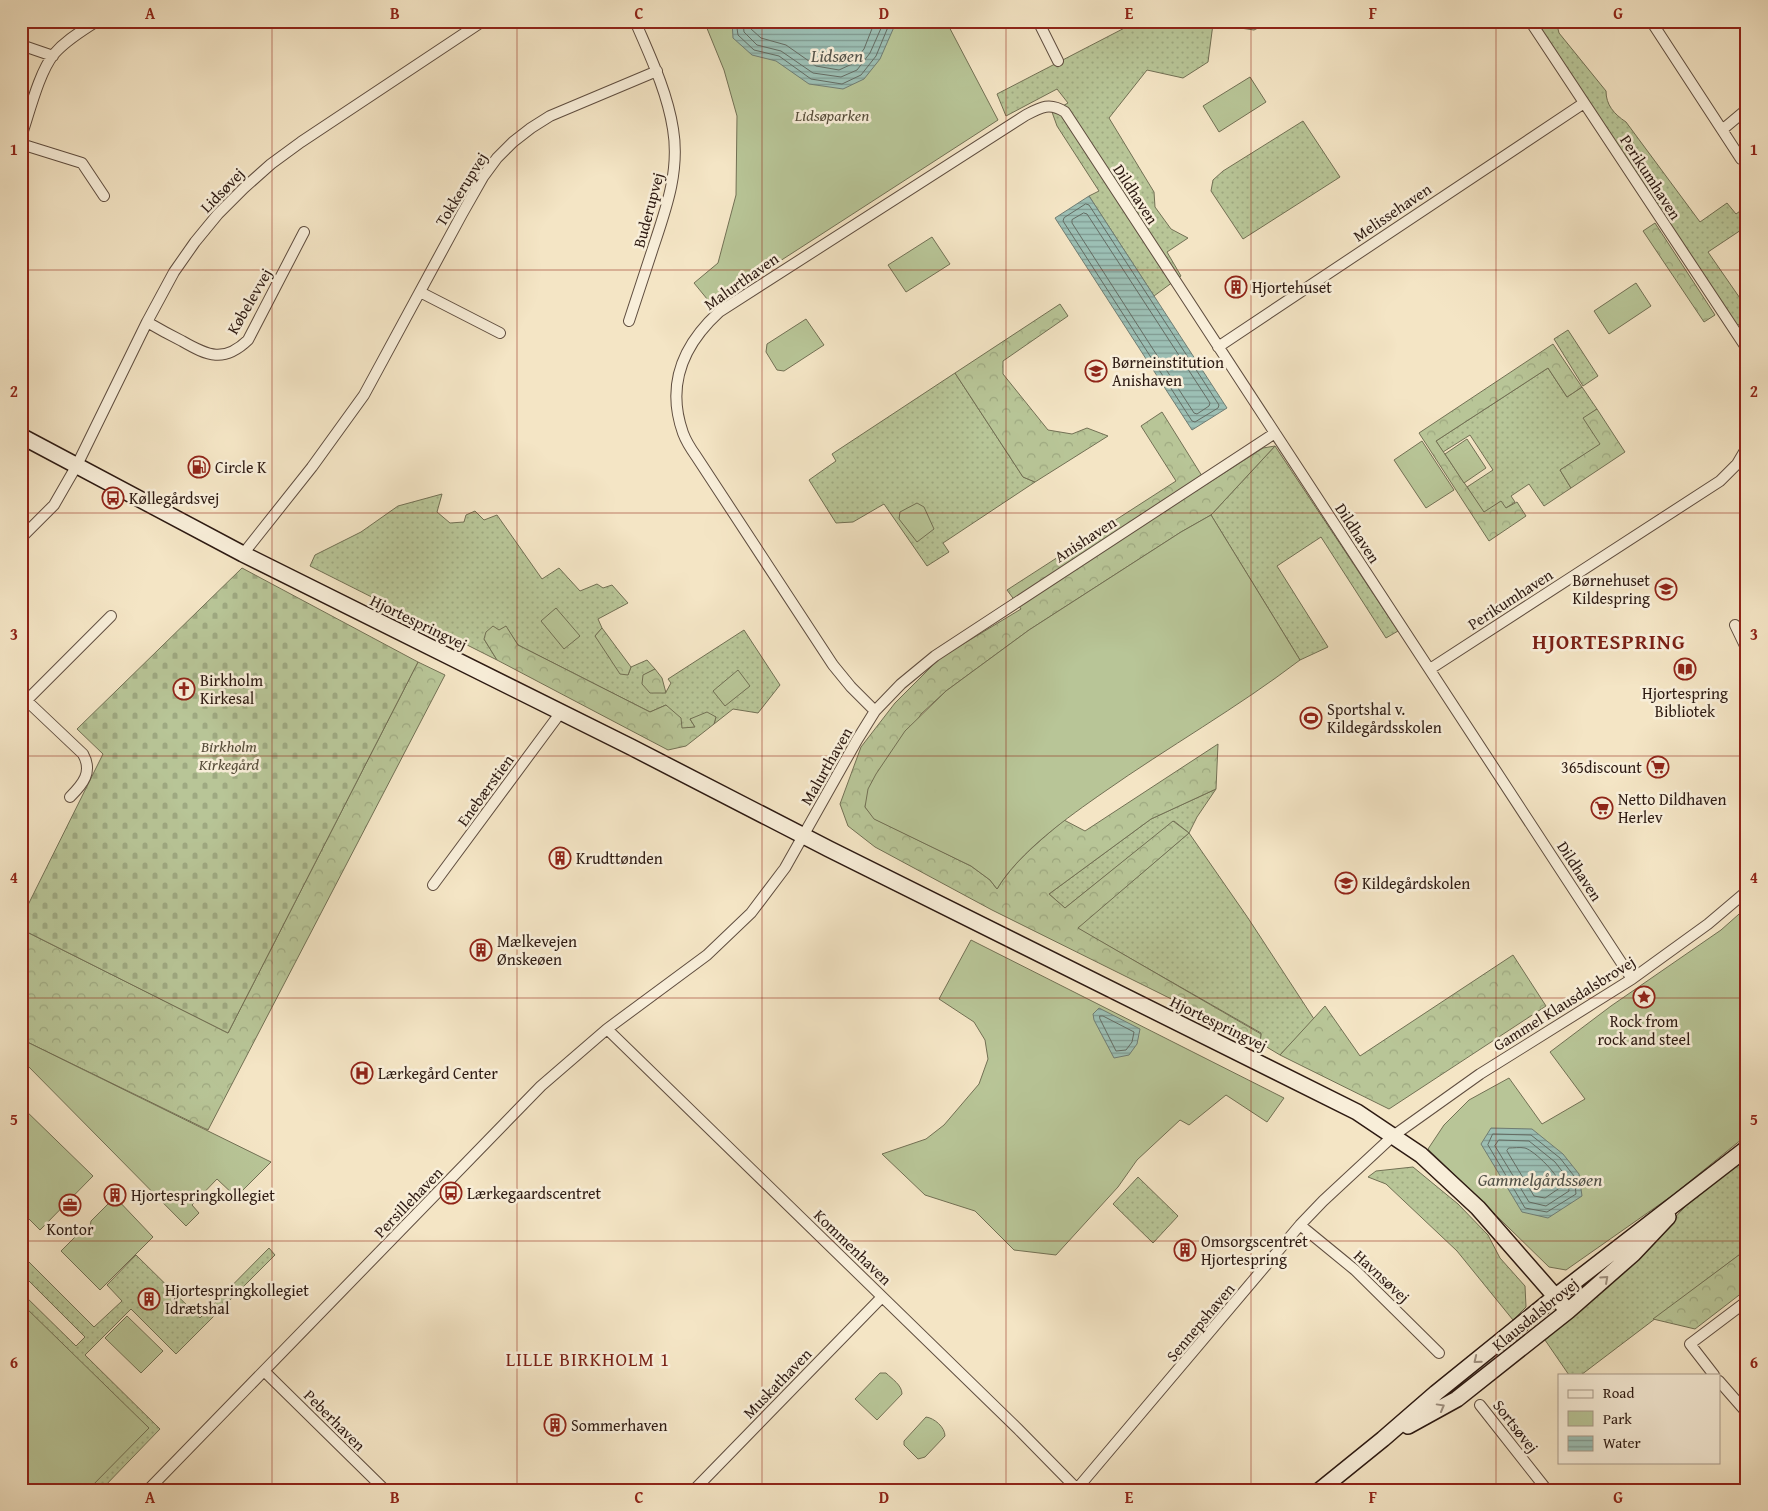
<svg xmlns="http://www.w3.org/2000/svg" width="1768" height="1511" font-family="'Gentium Book Plus',serif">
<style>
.grass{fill:url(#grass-dots);stroke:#727054}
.forest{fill:url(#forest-crowns);stroke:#727054}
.cemetery{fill:url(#cemetery-stones);stroke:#727054}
.park{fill:#b8c597;stroke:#727054}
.water{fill:url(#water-rules);stroke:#707d73}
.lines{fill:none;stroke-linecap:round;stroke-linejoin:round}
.shore{stroke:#646c63;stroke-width:1}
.street-casing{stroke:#5f4d3f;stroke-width:12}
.secondary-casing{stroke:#2d1a12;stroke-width:18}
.street{stroke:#f8eed9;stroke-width:10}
.secondary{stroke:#f8eed9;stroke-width:15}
.oneway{stroke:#9d8f7f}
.grid{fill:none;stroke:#8f2418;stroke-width:1;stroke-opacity:0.55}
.labels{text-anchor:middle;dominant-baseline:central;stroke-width:5;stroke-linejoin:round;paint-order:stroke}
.park-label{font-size:16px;font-style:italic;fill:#574d3a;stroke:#f8eed9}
.street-label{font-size:16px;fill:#2d1a12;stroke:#f8eed9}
.poi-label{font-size:16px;fill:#2d1a12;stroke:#f8eed9;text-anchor:start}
.water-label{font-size:18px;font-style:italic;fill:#54544b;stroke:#f8eed9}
.quarter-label{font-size:19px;letter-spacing:1px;fill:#7a1f14;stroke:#f8eed9}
.district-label{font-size:21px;font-weight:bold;letter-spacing:1px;fill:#7a1f14;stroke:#f8eed9}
.neatline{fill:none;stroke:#8f2418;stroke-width:2}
.grid-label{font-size:16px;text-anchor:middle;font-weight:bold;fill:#8f2418}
</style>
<defs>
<pattern id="grass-dots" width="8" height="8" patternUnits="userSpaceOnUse" patternTransform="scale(1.25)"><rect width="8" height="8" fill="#b8c597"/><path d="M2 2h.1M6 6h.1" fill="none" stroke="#9ea981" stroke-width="1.8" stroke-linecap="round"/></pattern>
<pattern id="forest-crowns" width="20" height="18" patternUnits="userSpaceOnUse" patternTransform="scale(1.25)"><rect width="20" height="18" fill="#b8c597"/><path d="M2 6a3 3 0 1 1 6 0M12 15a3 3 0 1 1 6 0" fill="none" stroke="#9ea981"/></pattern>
<pattern id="cemetery-stones" width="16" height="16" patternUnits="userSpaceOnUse" patternTransform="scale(1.25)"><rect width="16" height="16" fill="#b8c597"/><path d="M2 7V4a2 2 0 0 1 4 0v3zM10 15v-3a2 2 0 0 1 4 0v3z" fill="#9ea981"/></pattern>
<pattern id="water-rules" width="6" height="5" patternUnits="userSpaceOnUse" patternTransform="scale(1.25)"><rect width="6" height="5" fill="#9cbfb4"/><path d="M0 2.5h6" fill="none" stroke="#809a91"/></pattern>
</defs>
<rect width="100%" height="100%" fill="#f4e5c5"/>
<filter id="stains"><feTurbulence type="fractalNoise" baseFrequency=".004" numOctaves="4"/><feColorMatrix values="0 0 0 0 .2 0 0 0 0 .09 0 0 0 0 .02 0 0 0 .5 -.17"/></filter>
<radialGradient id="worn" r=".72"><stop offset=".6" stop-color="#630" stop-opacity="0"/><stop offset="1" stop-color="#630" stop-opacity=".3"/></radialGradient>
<path class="grass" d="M1138,21H1262L1264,25L1254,30L1213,24L1208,62L1183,78L1147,70L1109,118L1154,192L1155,207L1171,229L1188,238L1167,252L1181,276L1154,296L1089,196L1099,191L1057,126L1052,112L1068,103L1057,89L1006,116L997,94Z
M1536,21H1556L1559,33L1606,91C1606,105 1614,114 1626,122L1700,222L1727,203L1736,214L1747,206V226L1708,252L1744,304L1747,302V317L1736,327Z
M1303,121L1340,177L1243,239L1211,191L1213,180L1223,171Z
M1568,330L1598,376L1583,386L1554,339Z
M1548,368L1567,397L1582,387L1597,409L1584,418L1601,444L1560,470L1571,488L1544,506L1529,484L1511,496L1515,502L1506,508L1484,513L1467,487L1493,470L1470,435L1443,452L1436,441Z
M955,373L1023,477L1035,482L943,543L949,552L927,566L884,504L853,522L836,523L809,480L836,461L832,454Z
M1275,446L1398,631L1386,638L1321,537L1277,566L1328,647L1300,660L1211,515Z
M442,494L437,512L450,523L464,522L466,515L475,511L484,520L497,515L542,579L559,568L580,591L597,584L603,588L612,585L628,603L598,619L602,628L595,636L628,675L631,667L647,660L655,669L644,675L666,692L671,683L668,679L744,630L780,685L758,713L733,709L714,724L716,717L690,719L695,727L682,729L666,705L650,712L518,645L506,627L484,639L497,660L310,566L315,555L361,532L398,506Z
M1216,789L1197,817L1189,833L1248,918L1314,1019L1280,1055L1260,1043L1261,1033L1077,928L1189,833L1174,821L1065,908L1049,894L1151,819Z
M1747,1155V1249L1581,1375H1569L1545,1340L1635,1260L1698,1193Z
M1413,1167L1458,1204L1488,1235L1500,1258L1525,1286L1526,1307L1513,1320L1457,1251L1386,1184L1368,1177L1376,1171Z
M1138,1177L1178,1216L1153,1243L1113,1204Z
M269,1248L275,1255L176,1354L131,1309L85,1355L160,1429L101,1490H21V1292L76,1346L85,1337L21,1273V1254L94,1327L122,1301L107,1285L136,1255L200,1318Z"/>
<path class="forest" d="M1655,223L1715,315L1704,322L1643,231Z
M1060,304L1068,316L1003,361V374L1048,430L1072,434L1087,428L1108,436L1035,482L1023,477L955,373Z
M1553,344L1582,387L1567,397L1548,368L1436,441L1484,512L1501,501L1506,508L1517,502L1526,516L1489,541L1419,433Z
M1597,409L1625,452L1571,488L1560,470L1600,444L1583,418Z
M1162,412L1207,484L1263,448L1275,446L1211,515L1181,532L1029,630L946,691L921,714L865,807L875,819L971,866L990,880L997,889C1013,862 1040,841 1064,820L1085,831L1218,744L1216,789L1151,819L1049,894L1065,908L1173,821L1189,833L1078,928L1261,1034L1260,1043L992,910L875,847L848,826L840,804L861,747L895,703L940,658L1021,609L1007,590L1176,481L1141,426Z
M493,626L499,630L506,626L518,645L650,712L666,705L681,718L682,728L695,727L690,719L707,712L716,717L714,724L686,746L668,750L497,660L484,639L486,632Z
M602,628L631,667L628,675L620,674L595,636Z
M418,662L445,675L208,1130L21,1039V929L228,1033Z
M655,669L662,678L666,693H650L642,684L643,675Z
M1513,955L1546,1006L1389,1109L1280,1055L1325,1006L1360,1056Z
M1747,1249V1289L1695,1329L1653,1319Z"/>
<path class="cemetery" d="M242,568L418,662L228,1033L21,929V919L103,754L77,729Z"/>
<path class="park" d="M704,21H946L998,120L712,305L694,283L718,263L736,195L737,116L724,70Z
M1250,77L1266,102L1219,132L1203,106Z
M932,237L950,264L906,292L888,265Z
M1636,283L1651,306L1609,334L1594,311Z
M806,319L824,345L784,371L777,370L766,352L767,344Z
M1467,439L1486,468L1464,483L1445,454Z
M1422,441L1454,490L1426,508L1394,460Z
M917,503L924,507L934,529L917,542L899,519L900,512Z
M1211,515L1300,660C1237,708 1168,747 1104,792C1068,817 1019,852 997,889L990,880L971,866L874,819L865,807L868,789L876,774L905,731L946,691L1029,630L1181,532Z
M556,608L580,636L564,649L541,621Z
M738,670L750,686L725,706L713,691Z
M1747,907V1135L1673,1195L1566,1270L1549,1267L1428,1149L1444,1125L1469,1100L1509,1078L1542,1124L1585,1099L1550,1052L1611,1006L1721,930Z
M971,940L1284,1098L1267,1122L1226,1095L1189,1125L1180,1120L1137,1160L1118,1187L1056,1255L1014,1250L975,1211L925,1195L882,1154L926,1139L944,1125L979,1084L988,1059L985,1040L974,1022L939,999Z
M21,1039L271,1162L236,1197L217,1179L192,1205L199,1213L186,1226L24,1062L21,1064Z
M21,1106L93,1176L40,1230L21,1211Z
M115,1197L153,1237L100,1290L61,1251L84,1228L90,1227L91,1221Z
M21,1303L149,1428L88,1490H21Z
M127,1316L163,1351L141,1373L105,1338Z
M880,1373H886C892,1379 902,1385 902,1394L877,1420L855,1399Z
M926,1417C934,1418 945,1427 945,1436L925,1457L918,1459L904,1445V1441Z"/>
<path class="water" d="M732,21H893L894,27L880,59L864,79L843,89L809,84L776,61L752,55L733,38Z
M1089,196L1227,408L1192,430L1055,218Z
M1099,1008L1140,1029L1137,1044L1129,1055L1114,1058L1094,1020L1093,1014Z
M1491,1128L1532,1129L1563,1154L1579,1174L1582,1196L1548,1218L1522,1212L1481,1144Z"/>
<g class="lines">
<path class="shore" d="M736,21L738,35L754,50L779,56L811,79L842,84L861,75L876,56L888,27V21
M743,21L744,32L757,45L781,51L813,73L841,77L857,70L870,53L882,26V21
M750,21L751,29L761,38L786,45L816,66L839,70L852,64L864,49L875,21
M1086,204L1089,205L1219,405L1218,408L1195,422L1192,421L1063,221L1064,218Z
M1084,213L1087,214L1210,403L1209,406L1197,414L1194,413L1072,223V220Z
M1100,1016H1103L1134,1032L1132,1042L1126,1050L1116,1051L1100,1019Z
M1493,1134L1531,1135L1560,1158L1574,1176L1576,1194L1547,1212L1525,1208L1488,1145Z
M1499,1140L1529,1141L1555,1162L1568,1179L1569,1191L1546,1206L1529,1202L1495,1146Z
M1509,1148C1513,1148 1520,1147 1525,1148C1535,1151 1561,1177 1561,1187L1545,1198L1534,1196L1507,1151Z"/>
<g class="street-casing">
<path id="street" d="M1038,21L1058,61
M1530,21L1747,349
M1651,21L1741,159
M21,45L53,56
M1722,130L1747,109
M21,137C29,114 39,72 54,54C66,40 82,31 97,21
M21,144L82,163L104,196
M420,292L500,333
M629,321C637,297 645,272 653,248C666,209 680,171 673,129C667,91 650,56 635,21
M147,322C159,329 170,335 182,341C208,356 224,363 248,340L304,232
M1218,347L1584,103
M21,538L54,505L77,465L147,322L174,272L195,242L218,214L244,188L271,164L301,142L483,21
M243,554L312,467L364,395L462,214L483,177L497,158L513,142L531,128L550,116L657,71
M1735,625L1747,650
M1430,669L1720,481L1737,464L1747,447
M27,701L83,754C93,772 83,784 70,797
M21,706L111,616
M875,711L851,687L833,665L696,456C691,449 686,441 683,433C666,385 683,345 719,312L1026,115C1041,107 1050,102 1065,112L1632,979
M433,885L561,712
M607,1029L1018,1429L1077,1489
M1300,1225L1355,1270L1439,1353
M264,1371L385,1490
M1714,1375L1690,1344L1747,1301
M1719,1381L1747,1413
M1480,1405L1547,1490
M148,1490L541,1086L607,1029L707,955L751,913L785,868L857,740L875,711L901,684L935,656L1275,433
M694,1490L882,1297
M1076,1490L1300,1225L1323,1201L1393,1136L1480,1074L1632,979L1708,924L1747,891"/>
</g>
<g class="secondary-casing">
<path id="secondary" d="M21,436L243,554L631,747L829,849L1357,1112L1421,1155L1478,1208L1568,1311
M1408,1426L1457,1399L1568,1311L1633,1254L1668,1217
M1320,1490L1383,1439L1436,1393L1556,1296L1747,1148"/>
</g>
<use href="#street" class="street"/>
<use href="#secondary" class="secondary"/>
</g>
<defs><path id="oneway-chevron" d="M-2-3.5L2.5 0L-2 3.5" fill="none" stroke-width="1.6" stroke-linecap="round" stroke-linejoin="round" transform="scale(1.25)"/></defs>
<g class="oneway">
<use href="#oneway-chevron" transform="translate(1605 1279) rotate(-42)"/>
<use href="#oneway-chevron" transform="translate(1477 1360) rotate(141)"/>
<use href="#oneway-chevron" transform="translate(1441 1407) rotate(-29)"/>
</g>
<path class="grid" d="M272,21V1490M517,21V1490M762,21V1490M1006,21V1490M1251,21V1490M1496,21V1490M21,270H1747M21,513H1747M21,756H1747M21,998H1747M21,1241H1747"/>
<defs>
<g id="building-ring" transform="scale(1.125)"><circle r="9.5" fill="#f8eed9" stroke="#8f2418" stroke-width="1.5"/><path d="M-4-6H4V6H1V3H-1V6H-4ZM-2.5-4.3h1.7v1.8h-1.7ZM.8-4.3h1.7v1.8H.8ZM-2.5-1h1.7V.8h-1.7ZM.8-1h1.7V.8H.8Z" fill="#8f2418"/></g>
<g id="school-ring" transform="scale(1.125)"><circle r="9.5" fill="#f8eed9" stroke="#8f2418" stroke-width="1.5"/><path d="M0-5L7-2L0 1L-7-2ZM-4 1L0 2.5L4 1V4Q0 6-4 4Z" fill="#8f2418"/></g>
<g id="fuel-ring" transform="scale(1.125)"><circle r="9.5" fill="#f8eed9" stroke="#8f2418" stroke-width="1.5"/><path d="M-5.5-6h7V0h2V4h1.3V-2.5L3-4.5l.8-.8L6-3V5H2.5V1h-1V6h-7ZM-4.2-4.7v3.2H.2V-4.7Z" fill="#8f2418"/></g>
<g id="bus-ring" transform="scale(1.125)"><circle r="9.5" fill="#f8eed9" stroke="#8f2418" stroke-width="1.5"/><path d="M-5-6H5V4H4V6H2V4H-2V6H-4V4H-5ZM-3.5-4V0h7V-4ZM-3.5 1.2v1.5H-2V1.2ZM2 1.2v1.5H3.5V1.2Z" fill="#8f2418"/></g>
<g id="library-ring" transform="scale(1.125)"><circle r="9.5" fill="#f8eed9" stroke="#8f2418" stroke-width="1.5"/><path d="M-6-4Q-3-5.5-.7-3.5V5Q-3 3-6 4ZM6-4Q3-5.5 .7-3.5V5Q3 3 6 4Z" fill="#8f2418"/></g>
<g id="church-ring" transform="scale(1.125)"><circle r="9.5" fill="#f8eed9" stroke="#8f2418" stroke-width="1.5"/><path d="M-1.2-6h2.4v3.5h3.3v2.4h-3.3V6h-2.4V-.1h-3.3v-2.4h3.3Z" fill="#8f2418"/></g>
<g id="stadium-ring" transform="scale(1.125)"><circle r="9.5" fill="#f8eed9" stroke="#8f2418" stroke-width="1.5"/><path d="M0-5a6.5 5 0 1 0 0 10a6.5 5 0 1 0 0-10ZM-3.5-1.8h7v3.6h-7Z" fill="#8f2418"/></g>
<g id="supermarket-ring" transform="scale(1.125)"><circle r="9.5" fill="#f8eed9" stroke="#8f2418" stroke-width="1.5"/><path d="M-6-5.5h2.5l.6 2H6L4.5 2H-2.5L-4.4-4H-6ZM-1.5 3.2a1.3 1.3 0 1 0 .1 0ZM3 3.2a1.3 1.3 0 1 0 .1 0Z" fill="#8f2418"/></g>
<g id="sight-ring" transform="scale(1.125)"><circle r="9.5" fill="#f8eed9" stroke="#8f2418" stroke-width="1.5"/><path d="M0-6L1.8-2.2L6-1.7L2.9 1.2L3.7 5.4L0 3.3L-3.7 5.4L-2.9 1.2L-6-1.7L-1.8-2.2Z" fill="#8f2418"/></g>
<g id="hospital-ring" transform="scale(1.125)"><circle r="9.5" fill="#f8eed9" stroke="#8f2418" stroke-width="1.5"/><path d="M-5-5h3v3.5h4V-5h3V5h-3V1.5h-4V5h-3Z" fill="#8f2418"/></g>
<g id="office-ring" transform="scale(1.125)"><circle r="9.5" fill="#f8eed9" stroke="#8f2418" stroke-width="1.5"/><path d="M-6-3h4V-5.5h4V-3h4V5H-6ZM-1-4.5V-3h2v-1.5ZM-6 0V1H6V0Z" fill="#8f2418"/></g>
</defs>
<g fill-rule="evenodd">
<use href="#building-ring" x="1236" y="287"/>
<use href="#school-ring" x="1096" y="371"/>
<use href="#fuel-ring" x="199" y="467"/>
<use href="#bus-ring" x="113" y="498"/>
<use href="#school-ring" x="1666" y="589"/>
<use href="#library-ring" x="1685" y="669"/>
<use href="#church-ring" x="184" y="689"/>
<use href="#stadium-ring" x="1311" y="718"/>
<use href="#supermarket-ring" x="1658" y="767"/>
<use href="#supermarket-ring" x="1602" y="808"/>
<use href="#building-ring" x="560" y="858"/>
<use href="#school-ring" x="1346" y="883"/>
<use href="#building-ring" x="481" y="950"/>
<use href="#sight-ring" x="1644" y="997"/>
<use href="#hospital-ring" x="362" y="1073"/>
<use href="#bus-ring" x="451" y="1193"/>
<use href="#building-ring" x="115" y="1195"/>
<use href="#office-ring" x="70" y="1205"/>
<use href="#building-ring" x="1185" y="1250"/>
<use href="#building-ring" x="149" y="1299"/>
<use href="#building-ring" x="555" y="1425"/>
</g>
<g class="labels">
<g class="park-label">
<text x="832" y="115">Lidsøparken</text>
<text x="229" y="746">Birkholm<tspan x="229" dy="18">Kirkegård</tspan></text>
</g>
<g class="street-label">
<text transform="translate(1651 177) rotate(57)">Perikumhaven</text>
<text transform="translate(461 189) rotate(-58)">Tokkerupvej</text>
<text transform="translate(222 190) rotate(-46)">Lidsøvej</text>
<text transform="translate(1136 194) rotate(57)">Dildhaven</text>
<text transform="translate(648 210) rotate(-75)">Buderupvej</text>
<text transform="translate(1392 212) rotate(-34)">Melissehaven</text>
<text transform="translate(741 281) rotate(-35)">Malurthaven</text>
<text transform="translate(249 301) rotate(-60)">Købelevvej</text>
<text transform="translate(1358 533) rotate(57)">Dildhaven</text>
<text transform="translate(1085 539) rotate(-33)">Anishaven</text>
<text transform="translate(1510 599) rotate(-33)">Perikumhaven</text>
<text transform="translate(419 622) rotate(26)">Hjortespringvej</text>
<text transform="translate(826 766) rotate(-60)">Malurthaven</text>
<text transform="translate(485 790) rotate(-54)">Enebærstien</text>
<text transform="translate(1580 871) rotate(57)">Dildhaven</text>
<text transform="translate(1564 1003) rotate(-32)">Gammel Klausdalsbrovej</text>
<text transform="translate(1219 1023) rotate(26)">Hjortespringvej</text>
<text transform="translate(408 1202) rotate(-46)">Persillehaven</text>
<text transform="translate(853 1247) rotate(44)">Kommenhaven</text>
<text transform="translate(1382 1276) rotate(43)">Havnsøvej</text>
<text transform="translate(1535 1314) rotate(-39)">Klausdalsbrovej</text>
<text transform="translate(1200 1322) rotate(-50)">Sennepshaven</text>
<text transform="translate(777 1383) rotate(-46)">Muskathaven</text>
<text transform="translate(335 1420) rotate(45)">Peberhaven</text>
<text transform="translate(1516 1426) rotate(52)">Sortsøvej</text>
</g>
<g class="poi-label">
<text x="1252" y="287">Hjortehuset</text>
<text x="1112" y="362">Børneinstitution<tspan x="1112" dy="18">Anishaven</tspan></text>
<text x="215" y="467">Circle K</text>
<text x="129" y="498">Køllegårdsvej</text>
<text x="1650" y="580" text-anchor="end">Børnehuset<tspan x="1650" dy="18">Kildespring</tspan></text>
<text x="200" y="680">Birkholm<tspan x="200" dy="18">Kirkesal</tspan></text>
<text x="1685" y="693" text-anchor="middle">Hjortespring<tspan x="1685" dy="18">Bibliotek</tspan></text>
<text x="1327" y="709">Sportshal v.<tspan x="1327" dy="18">Kildegårdsskolen</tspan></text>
<text x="1642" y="767" text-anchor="end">365discount</text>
<text x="1618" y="799">Netto Dildhaven<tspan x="1618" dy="18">Herlev</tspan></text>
<text x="576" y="858">Krudttønden</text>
<text x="1362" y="883">Kildegårdskolen</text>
<text x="497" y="941">Mælkevejen<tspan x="497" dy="18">Ønskeøen</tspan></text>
<text x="1644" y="1021" text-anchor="middle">Rock from<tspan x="1644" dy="18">rock and steel</tspan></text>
<text x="378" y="1073">Lærkegård Center</text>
<text x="467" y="1193">Lærkegaardscentret</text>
<text x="131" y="1195">Hjortespringkollegiet</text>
<text x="70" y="1229" text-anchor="middle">Kontor</text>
<text x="1201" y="1241">Omsorgscentret<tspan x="1201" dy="18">Hjortespring</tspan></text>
<text x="165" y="1290">Hjortespringkollegiet<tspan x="165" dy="18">Idrætshal</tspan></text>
<text x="571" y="1425">Sommerhaven</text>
</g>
<g class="water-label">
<text x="837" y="55">Lidsøen</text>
<text x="1540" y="1179">Gammelgårdssøen</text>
</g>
<g class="quarter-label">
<text x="588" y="1359">LILLE BIRKHOLM 1</text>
</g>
<g class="district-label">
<text x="1609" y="641">HJORTESPRING</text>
</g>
</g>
<rect width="1768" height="1511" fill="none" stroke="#f4e5c5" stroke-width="55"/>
<rect x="1558" y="1374" width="162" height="90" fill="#f8eed9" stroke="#a79989"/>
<rect x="1568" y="1390" width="25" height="8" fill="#f8eed9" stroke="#a79989"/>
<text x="1603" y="1398" font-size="15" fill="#2d1a12">Road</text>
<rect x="1568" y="1411" width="25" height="15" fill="#b8c597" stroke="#a79989"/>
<text x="1603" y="1424" font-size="15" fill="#2d1a12">Park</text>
<rect x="1568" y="1436" width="25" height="15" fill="url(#water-rules)" stroke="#a79989"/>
<text x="1603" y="1448" font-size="15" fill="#2d1a12">Water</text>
<rect x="28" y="28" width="1712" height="1456" class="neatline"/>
<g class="grid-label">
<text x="150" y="19">A</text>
<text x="395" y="19">B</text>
<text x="639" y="19">C</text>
<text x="884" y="19">D</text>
<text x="1129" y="19">E</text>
<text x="1373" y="19">F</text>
<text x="1618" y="19">G</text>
<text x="14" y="155">1</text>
<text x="1754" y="155">1</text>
<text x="14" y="397">2</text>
<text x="1754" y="397">2</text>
<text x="14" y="640">3</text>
<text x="1754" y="640">3</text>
<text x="14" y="883">4</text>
<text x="1754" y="883">4</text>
<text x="14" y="1125">5</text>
<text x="1754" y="1125">5</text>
<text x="14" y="1368">6</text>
<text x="1754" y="1368">6</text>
<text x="150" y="1503">A</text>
<text x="395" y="1503">B</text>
<text x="639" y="1503">C</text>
<text x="884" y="1503">D</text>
<text x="1129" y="1503">E</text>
<text x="1373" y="1503">F</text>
<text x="1618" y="1503">G</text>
</g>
<rect width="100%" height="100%" filter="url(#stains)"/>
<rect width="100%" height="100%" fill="url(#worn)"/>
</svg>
